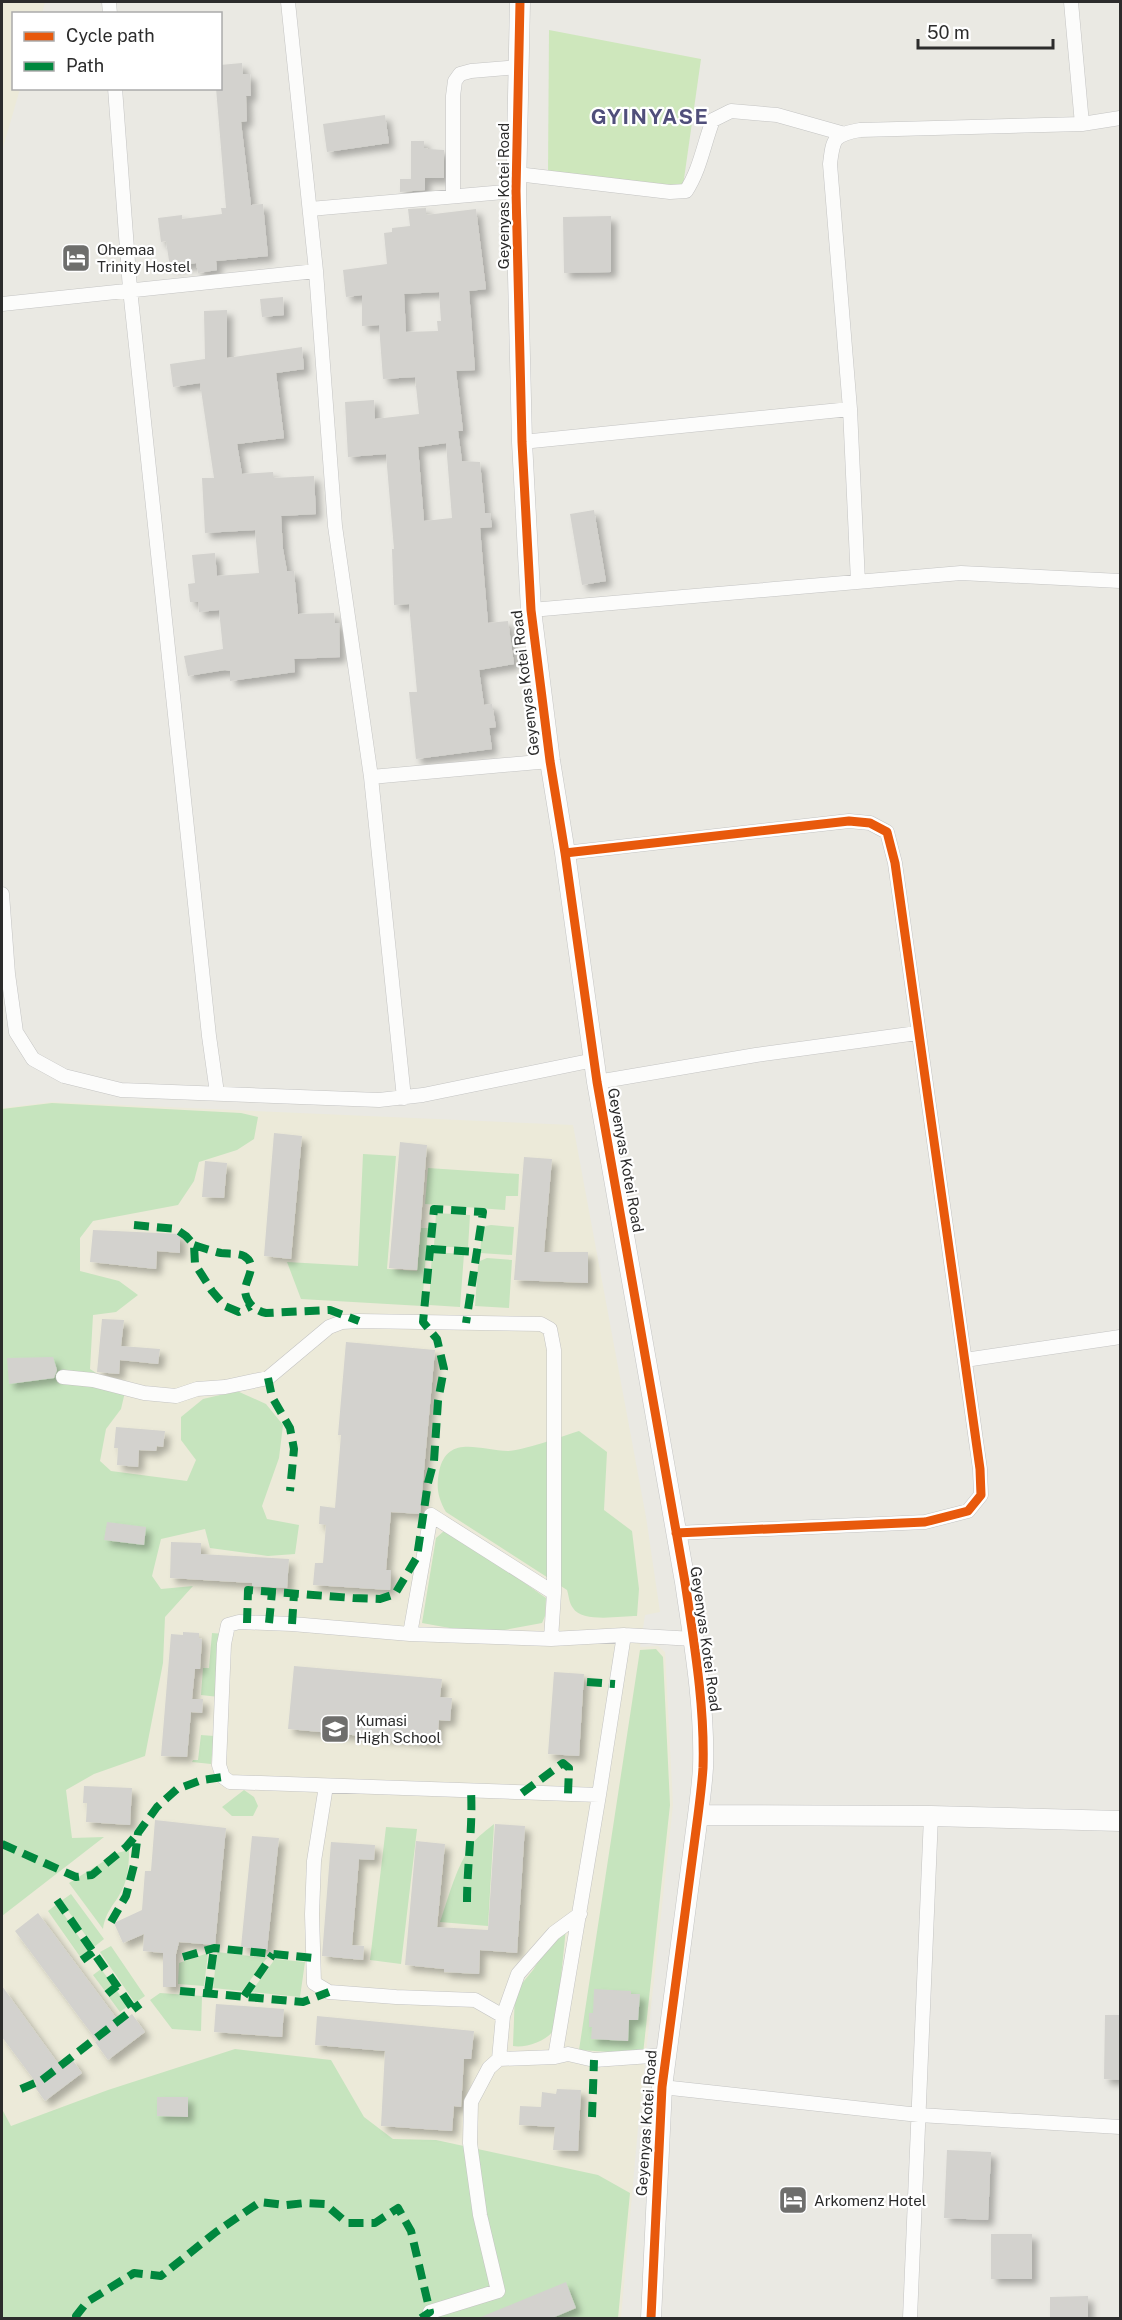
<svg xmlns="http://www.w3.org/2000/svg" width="1122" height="2320" font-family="'Public Sans',sans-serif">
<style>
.education{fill:#ecead9}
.green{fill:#c6e4be}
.pitch{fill:#cee7bc}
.building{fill:#d3d2ce;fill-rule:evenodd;filter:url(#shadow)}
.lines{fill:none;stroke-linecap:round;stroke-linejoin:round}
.street-casing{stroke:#c4c4c3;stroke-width:15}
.secondary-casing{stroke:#c4c4c3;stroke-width:21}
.street{stroke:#fcfcfb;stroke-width:14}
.secondary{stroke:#fcfcfb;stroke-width:20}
.quiet{stroke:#00873e;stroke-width:8;stroke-dasharray:15 8;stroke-linecap:butt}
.cycleway-casing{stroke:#fff;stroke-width:13}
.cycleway{stroke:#e8590c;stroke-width:9}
.labels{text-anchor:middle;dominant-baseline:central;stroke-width:4.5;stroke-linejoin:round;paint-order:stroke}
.street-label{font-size:15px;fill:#2c2c2c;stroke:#fff}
.poi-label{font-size:15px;fill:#2c2c2c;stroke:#fff;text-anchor:start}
.district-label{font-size:21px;font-weight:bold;letter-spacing:1.5px;fill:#504f7b;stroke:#fff}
</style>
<defs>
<filter id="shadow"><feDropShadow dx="5.5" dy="5.5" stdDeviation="3" flood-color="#0004"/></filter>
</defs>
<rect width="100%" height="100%" fill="#eae9e3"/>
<path class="education" d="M2,2H45L42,13L14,14V88L20,89L2,151Z
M52,1102L573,1125L646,1517L660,1612L645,1615L640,1647L658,1646L665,1652L673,1805L639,2117L621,2318H2V1108Z"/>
<path class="green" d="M52,1103L241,1113L258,1117L254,1139L237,1150L199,1162L194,1181L178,1205L93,1221L80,1238V1271L119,1281L138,1295L116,1312L93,1315L90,1369L125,1392L121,1409L106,1429L100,1461L111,1471L187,1481L196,1460L181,1440V1417L203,1399L237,1391L266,1404L283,1425L279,1458L262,1506L267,1519L299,1525L295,1554L268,1556L210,1548L205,1529L161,1539L152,1576L161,1589L193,1586L165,1617L163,1663L145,1756L94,1774L66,1790L72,1838L104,1837L2,1916V1109Z
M363,1154L396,1156L387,1269L417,1271L421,1228H428L422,1306L301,1299L287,1262L358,1266Z
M428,1168L519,1174L518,1196H506L505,1210L425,1204Z
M436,1213L470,1215L468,1248L434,1246Z
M491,1225L514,1227L512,1255L480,1253L482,1231L486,1226Z
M432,1252L464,1254L460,1307L429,1305Z
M487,1258L512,1260L509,1308L475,1306L478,1266L480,1261Z
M579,1431L607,1452L604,1510L632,1531L639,1589L637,1616C620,1616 582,1623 573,1608C569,1603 569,1596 567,1590L446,1512C438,1498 436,1488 439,1472C447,1433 481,1451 508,1451C522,1451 563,1436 579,1431Z
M444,1531L454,1533L546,1598L545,1616L542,1623L483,1634L422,1623L436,1538Z
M212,1633L224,1634L219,1697L201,1695L203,1668H209Z
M656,1649L663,1657L670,1805L643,2054L579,2050L640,1650Z
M201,1735L214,1736L211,1764L192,1762L193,1760H198Z
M244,1790L254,1797L258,1806L253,1816H232L222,1807Z
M494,1824L488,1926L440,1922C449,1896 456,1866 473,1843C478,1836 487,1830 494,1824Z
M386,1827L417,1829L401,1964L370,1960Z
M129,1850C129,1864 128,1878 122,1890C114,1906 106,1910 103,1929L69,1883L117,1853Z
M71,1894L104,1939L94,1947L61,1901Z
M57,1904L89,1952L81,1958L48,1911Z
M566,1928L557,2017C556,2021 555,2027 553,2031C545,2042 525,2048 513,2046L515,1992L533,1970L550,1942Z
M111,1946L145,1996L135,2003L100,1952Z
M217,1952L267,1958L242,1991L213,1988Z
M208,1953L204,1986L178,1984L179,1963Z
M275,1959L305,1962L300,1997L251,1992Z
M101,1969L113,1985L105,1991L93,1975Z
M117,1991L128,2006L120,2012L109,1997Z
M160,1993L202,1996L201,2031L172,2029L150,2000Z
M235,2049L331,2060L364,2117L393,2139L436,2140L598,2175L630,2193L618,2318H2V2109L11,2126L108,2090Z"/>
<path class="pitch" d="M549,30L701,59L683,186L548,173Z"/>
<path class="building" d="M242,63L243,74H250L251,96H246L247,121L241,122L251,205L263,204L268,256L216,261L217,270L198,273L196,263L170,267L166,241L161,242L158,218L182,215V219L222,214L221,208H226L216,88H220V65Z
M385,115L389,143L327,152L323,124Z
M411,141H424V148L428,149L444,150V178H425V190L400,192V179H411Z
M426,208V215L476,209L486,289L469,291L475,370L456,371L463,431H458L462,461L480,462L485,513H490L492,527L480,528L488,623L508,621L514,664L479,670L484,705L492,704L496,727L489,728L492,749L416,759L409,692H417L409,604L394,605L392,549H394L386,454L348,457L345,402L374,400L375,419L419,414L415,377L383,379L379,325L362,326V295L346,297L343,270L387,264L384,233L392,232V228L410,226L408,209ZM439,292L441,321H437L438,331L406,332L404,294ZM446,443L452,518L424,521L418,447Z
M611,216V272L564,273L563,217Z
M283,297L284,315L262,317L260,299Z
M227,310V358L302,347L304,369L276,373L284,438L237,444L242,474L273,472L274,478L314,476L316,514L281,516L283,549L287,571H294L298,614L334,613L335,623H339L340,657L294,659L295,672L230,681V671L225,670L188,676L184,656L223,649L219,610L199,612L198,602H190L188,584L195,583L192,555L215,553L217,576L259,573L255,530L205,533L202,478H214L200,383L173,387L170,364L205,359L204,311Z
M594,510L606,581L582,585L570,514Z
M274,1133L302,1136L291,1259L264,1256Z
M400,1142L427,1145L417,1270L389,1268Z
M524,1157L552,1159L544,1252H588V1283L514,1280Z
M205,1161L227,1163L224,1198L202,1197Z
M93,1230L180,1234V1253L157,1251L156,1269L90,1262Z
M102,1319L124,1320L121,1346L160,1349L158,1364L120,1360L119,1374L97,1372Z
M346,1342L435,1350L420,1514L391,1512L386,1570H391L390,1590L313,1585L315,1563H323L326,1525L319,1524L320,1506L335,1508L341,1435H338Z
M53,1357L57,1370L54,1378L9,1384L7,1358Z
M116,1427L165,1431L163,1447L157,1446L156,1451L139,1450L138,1467L117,1465L118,1448H114Z
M107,1522L146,1527L144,1545L104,1540Z
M171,1542L201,1543V1554L289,1559L287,1588L252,1586V1583L170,1578Z
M183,1632L199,1633V1638L202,1639L200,1669H195L192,1699H203L202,1713L191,1712L187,1757L161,1756L171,1634L183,1635Z
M294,1666L442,1679L440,1697L452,1698L450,1721L439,1720L437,1743L288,1729Z
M554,1672L584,1674L579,1756L548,1754Z
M84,1786L132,1788L130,1825L86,1822L87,1803H83Z
M155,1820L226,1828L215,1945L179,1942L176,1954V1987H163V1953L143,1951L144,1934L123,1943L114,1923L142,1910L145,1871H151Z
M495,1824L525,1826L517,1953L480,1950L479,1974L444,1972V1969L405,1965L416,1841L445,1844L437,1927L488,1930Z
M252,1836L279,1838L267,1950L241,1947Z
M331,1842L375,1845L374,1860L359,1859L352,1945L364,1946L363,1960L322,1956Z
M38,1913L120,2023L132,2014L145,2032L108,2060L95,2042L97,2041L15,1931Z
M2,1986L60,2066L71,2058L82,2073L45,2101L34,2086L37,2084L2,2037Z
M594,1989L631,1991V1994H640L638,2020H629L628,2041L591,2039L592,2027H589V2013H593Z
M216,2004L284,2009L282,2037L214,2032Z
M1105,2015H1120V2080L1104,2079Z
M317,2016L474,2031L471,2059H464L461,2107L454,2106L452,2131L381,2126L385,2051L315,2045Z
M557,2089L581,2090L578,2151L553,2150L555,2127L519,2125L520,2106L541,2107L542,2092L556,2094Z
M157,2097H188V2117L157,2116Z
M947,2150L991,2152L988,2220L944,2218Z
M991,2234H1032V2279H991Z
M566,2282L576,2308L550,2319H476Z
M1088,2296V2319H1050V2297Z"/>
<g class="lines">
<g class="street-casing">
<path id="street" d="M109,2L110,14
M288,2L316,271L335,526L371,777L404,1098
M1071,2L1082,124
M115,88L130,289L209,1036L217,1093
M517,174L670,192L686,191C700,170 704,143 713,120L731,111L777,115L841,133
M453,195V96L455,81L460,74L471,71L519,67
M310,209L516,191
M2,304L316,271
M522,442L850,409
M858,582L850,409L830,164C833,139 833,135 860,130L1082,124L1120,118
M531,610L961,573L1120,581
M371,777L550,761
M565,853L849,821L870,823L887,832L895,863L980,1469L981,1495L968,1511L925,1522L676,1533
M2,894L8,974L16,1032L33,1059L64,1076L121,1090L379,1100L423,1095L594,1060
M597,1082L756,1055L917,1033
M965,1360L1120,1337
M63,1377L93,1380L144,1393L176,1396L197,1389L225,1387L268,1378L329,1327L342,1322L359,1321L541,1324L550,1329L554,1350V1593L551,1639
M410,1634L431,1515L554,1593
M624,1635L599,1795L555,2057L568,2054L594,2060L665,2055
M326,1786L314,1861L312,1914L314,1983L329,1992L396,1997L475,2000L503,2016L499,2059
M599,1795L230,1782L223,1777L219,1765L224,1644L228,1625L239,1622L292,1624L410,1634L551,1639L624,1635L694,1639
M503,2016L518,1974L554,1933L580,1914
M662,2087L919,2115L1120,2127
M430,2312L498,2291L480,2215L470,2143L471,2102L489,2068L499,2059L555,2057
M910,2318L931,1816"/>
</g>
<g class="secondary-casing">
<path id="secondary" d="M520,2L516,191L522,442L531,610L550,761L565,853L597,1082L685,1582C694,1643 705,1706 703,1768C702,1784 700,1799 698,1815L662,2087L651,2318
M698,1815L931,1816L1120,1821"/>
</g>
<use href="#street" class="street"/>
<use href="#secondary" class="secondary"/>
<path class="quiet" d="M134,1225L176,1229L186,1236L194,1245L195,1264L212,1291L225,1306L239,1312L251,1306
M194,1245C203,1248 212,1251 221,1253C228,1254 238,1253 244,1256C259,1265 245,1279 245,1291C246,1302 255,1311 266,1313L330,1310L359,1321
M431,1249L477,1252
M268,1378L272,1397L290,1428L294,1449L290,1491
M247,1623L248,1590L353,1598L380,1599L395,1594L417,1557L428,1483L434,1461L438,1401L444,1369L437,1339L423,1322L434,1209L483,1212L466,1323
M269,1623L272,1592
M292,1624L294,1594
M587,1682L615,1684
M522,1793L563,1763L569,1768L568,1794
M2,1844L76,1877L92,1875L126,1847L138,1833
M57,1900L133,2009
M467,1902C467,1865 473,1828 471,1791
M111,1922L126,1896L134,1865L138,1833L157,1807L177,1789L202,1780L223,1777
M183,1957L214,1948L313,1958
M82,1960L93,1952
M180,1991L303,2002L329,1992
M208,1992L214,1948
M107,1994L117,1986
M244,1996L273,1954
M21,2089L42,2080L140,2004
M592,2117L594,2060
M77,2318L76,2316L87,2302L134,2273L161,2276L216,2232L260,2202L286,2205L305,2203L325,2204L347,2223H375L398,2208L411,2231L430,2312L421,2318"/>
<g class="cycleway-casing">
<path id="cycleway" d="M520,2L516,191L522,442L531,610L550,761L565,853L597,1082L685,1582C694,1643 705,1706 703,1768C702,1784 700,1799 698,1815L662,2087L651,2318
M565,853L849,821L870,823L887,832L895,863L980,1469L981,1495L968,1511L925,1522L676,1533"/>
</g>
<use href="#cycleway" class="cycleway"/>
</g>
<defs>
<g id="hotel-square" transform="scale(1.5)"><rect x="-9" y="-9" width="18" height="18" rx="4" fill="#6e6e6c" stroke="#fff"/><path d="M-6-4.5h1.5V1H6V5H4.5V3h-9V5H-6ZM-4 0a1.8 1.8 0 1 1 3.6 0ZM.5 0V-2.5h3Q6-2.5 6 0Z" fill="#fff"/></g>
<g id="school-square" transform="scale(1.5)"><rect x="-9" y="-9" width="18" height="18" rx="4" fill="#6e6e6c" stroke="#fff"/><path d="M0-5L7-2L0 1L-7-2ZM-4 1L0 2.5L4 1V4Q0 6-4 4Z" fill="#fff"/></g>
</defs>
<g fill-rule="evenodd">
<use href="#hotel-square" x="76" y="258"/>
<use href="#school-square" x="335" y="1729"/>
<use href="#hotel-square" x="793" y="2200"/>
</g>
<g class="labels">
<g class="street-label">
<text transform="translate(503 196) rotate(-90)">Geyenyas Kotei Road</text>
<text transform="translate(525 683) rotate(-97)">Geyenyas Kotei Road</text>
<text transform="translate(626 1160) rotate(80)">Geyenyas Kotei Road</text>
<text transform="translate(706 1639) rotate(82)">Geyenyas Kotei Road</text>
<text transform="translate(646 2123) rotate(-86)">Geyenyas Kotei Road</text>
</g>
<g class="poi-label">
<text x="97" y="249">Ohemaa<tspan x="97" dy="17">Trinity Hostel</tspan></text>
<text x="356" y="1720">Kumasi<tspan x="356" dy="17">High School</tspan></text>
<text x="814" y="2200">Arkomenz Hotel</text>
</g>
<g class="district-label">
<text x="650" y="116">GYINYASE</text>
</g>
</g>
<rect width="1122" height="2320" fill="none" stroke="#2c2c2c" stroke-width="6"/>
<rect x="12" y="12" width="210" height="78" fill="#ffffff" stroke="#ababab" stroke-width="1.5"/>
<rect x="24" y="32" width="30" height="9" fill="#e8590c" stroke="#ababab" stroke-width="1.5"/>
<text x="66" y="42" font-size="18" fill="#2c2c2c">Cycle path</text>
<rect x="24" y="62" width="30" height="9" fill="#00873e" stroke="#ababab" stroke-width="1.5"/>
<text x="66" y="72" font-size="18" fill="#2c2c2c">Path</text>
<path d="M918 39v9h135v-9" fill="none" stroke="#2c2c2c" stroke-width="3"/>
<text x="927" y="39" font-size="18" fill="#2c2c2c" stroke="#ffffff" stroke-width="4.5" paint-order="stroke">50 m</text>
</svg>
